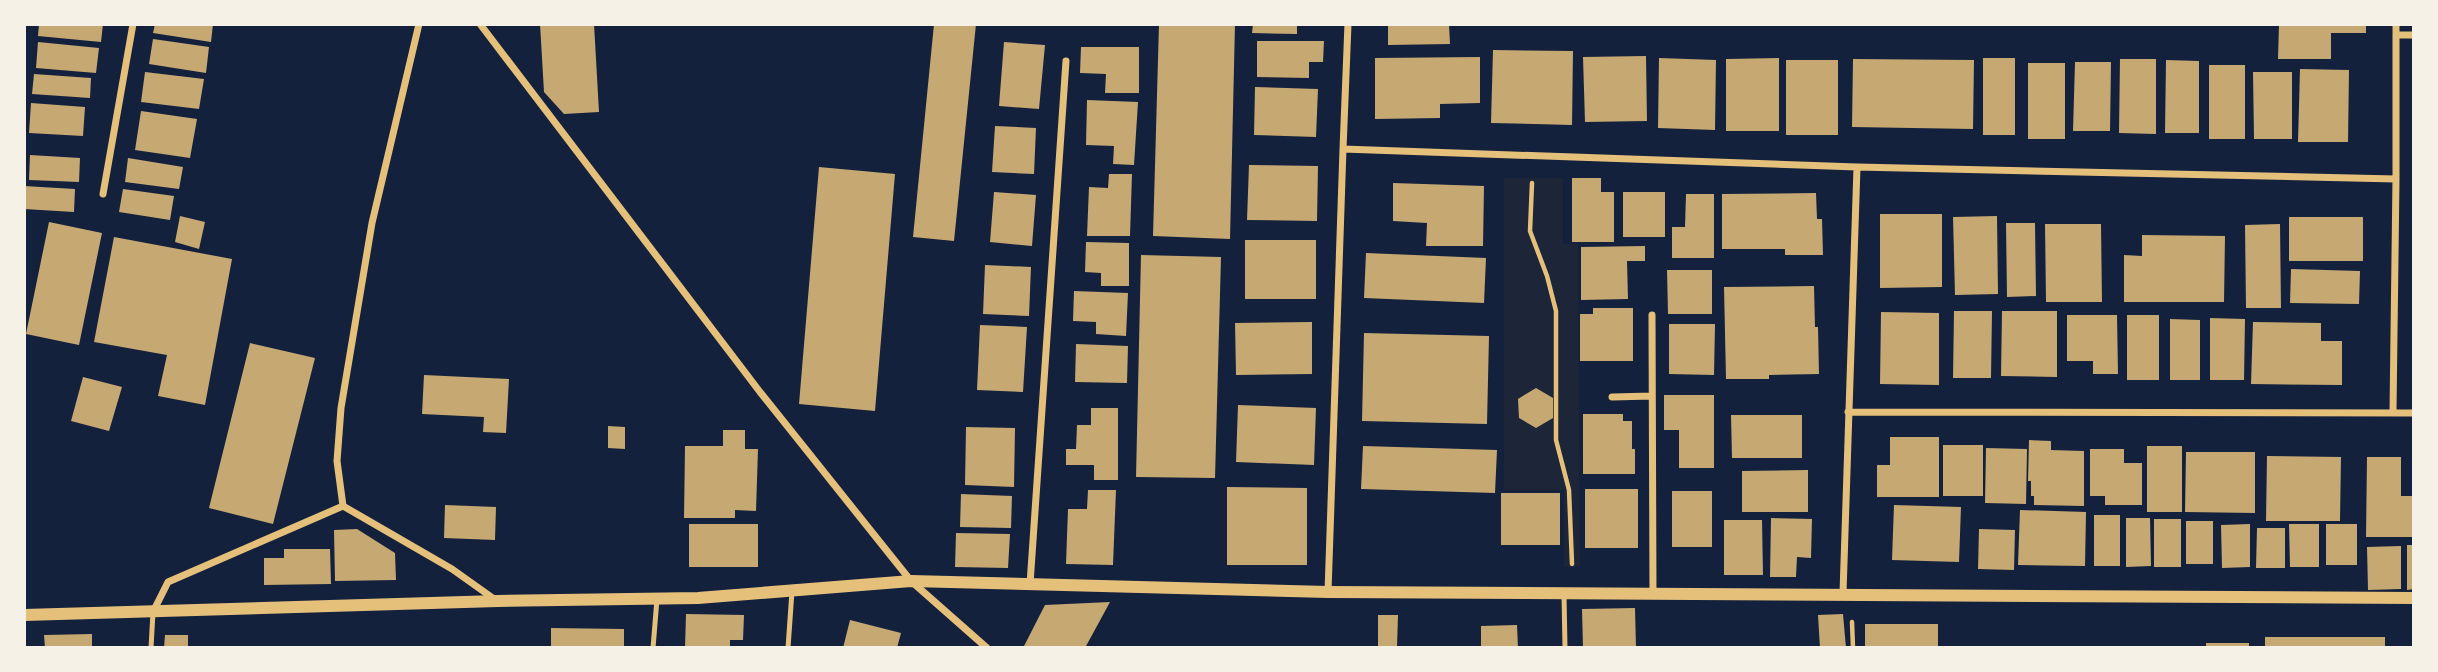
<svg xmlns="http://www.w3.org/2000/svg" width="2438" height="672" font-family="'Titillium Web',sans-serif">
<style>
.green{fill:#1d2539}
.building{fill:#c6a872}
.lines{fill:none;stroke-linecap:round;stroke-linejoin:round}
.path{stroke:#e5c07b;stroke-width:4.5}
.service{stroke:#e5c07b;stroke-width:5}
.minor{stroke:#e5c07b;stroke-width:7}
.tertiary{stroke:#e5c07b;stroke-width:12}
</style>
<rect width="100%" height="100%" fill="#14213d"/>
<path class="green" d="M1504,178H1563V244H1578L1580,567H1564V490H1504Z"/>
<path class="building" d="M39,24H103L101,42L38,36Z
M155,24H213L211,42L153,33Z
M540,24H594L599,112L564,114L544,92Z
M934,24H976L954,241L913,237Z
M1159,24H1235L1230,239L1153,236Z
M1253,24H1297V34L1252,33Z
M1388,24H1449L1450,44L1388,45Z
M2279,24H2366V33H2331V59H2278Z
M153,39L209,47L206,73L149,64Z
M1257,41H1324L1323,62H1309V78L1257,77Z
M38,42L99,48L96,73L36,68Z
M1004,42L1045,45L1039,109L999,106Z
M1081,47H1139V93H1105L1106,74L1080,73Z
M1493,50L1573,51L1572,125L1491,123Z
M1646,56L1647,121L1585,122L1583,57Z
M1480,57V103L1440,104V118L1375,119V58Z
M1659,58L1716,60L1715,130L1658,128Z
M1779,58V131H1726V59Z
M1983,58H2015V135H1983Z
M1853,59L1974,60L1973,129L1852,127Z
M2120,59H2156V134L2119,133Z
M1786,60H1838V135H1786Z
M2166,60L2199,61V133H2165Z
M2075,62H2111L2110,131H2073Z
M2028,63H2065V139H2028Z
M2209,65H2245V139H2209Z
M2300,69L2349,70L2348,142H2298Z
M145,72L204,79L199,109L141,102Z
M2253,72H2292V139H2254Z
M34,74L91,78L90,98L32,94Z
M1255,87L1318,89L1316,137L1254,135Z
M1087,100L1138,102L1134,165L1113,164L1114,146L1086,145Z
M31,103L85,107L83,136L29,133Z
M141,111L197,119L190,158L135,150Z
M995,126L1036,128L1034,174L992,172Z
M30,155L80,158L79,182L29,180Z
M128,158L183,167L179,189L125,182Z
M1249,165L1318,166L1317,221L1247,220Z
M819,167L895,174L875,411L799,404Z
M1109,174H1132L1130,236H1087L1089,187L1108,188Z
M1572,178H1601V192H1614V242H1572Z
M1393,183L1484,186L1483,246H1426L1427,223L1393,221Z
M24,186L75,189L74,212L24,209Z
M123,189L174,196L170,220L119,212Z
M994,192L1036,195L1032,246L990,242Z
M1623,192H1665V237H1623Z
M1816,193L1817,219H1822L1823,255H1785V249H1722V194Z
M1686,194H1714V258H1672V227H1685Z
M1880,214H1942V287L1880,288Z
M180,216L205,222L199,249L175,242Z
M1997,216L1998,294L1955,295L1953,217Z
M2289,217H2363V261H2289Z
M49,222L102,233L79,345L26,334Z
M2006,223H2035L2036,296L2007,297Z
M2045,224H2101L2102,302H2046Z
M2280,224L2281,308H2246L2245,225Z
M2142,235L2225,236L2224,302H2124V255L2142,256Z
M114,237L232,259L205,405L158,396L167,355L94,342Z
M1245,240H1316V299H1245Z
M1086,242L1129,243V286H1101V273L1085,272Z
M1645,246V261H1627L1628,299L1581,300V247Z
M1366,253L1486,258L1484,303L1364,298Z
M1141,255L1221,257L1215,478L1136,477Z
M985,265L1031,267L1029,316L983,314Z
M2291,269L2360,271L2359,304L2290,303Z
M1667,270H1712V314H1668Z
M1814,286L1815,327H1818L1819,374L1769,375V379H1726L1724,287Z
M1074,291L1128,293L1126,336L1096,334V322L1073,321Z
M1593,308H1633V361H1580V314H1593Z
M1954,311H1992L1991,378H1953Z
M2002,311H2057V377L2001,376Z
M1881,312L1939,313V385L1880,384Z
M2067,315H2117L2118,374H2093V361H2067Z
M2127,315H2159V380H2127Z
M2210,318L2245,319L2244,380H2210Z
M2170,319L2200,320V380H2170Z
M1312,322V374L1236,375L1235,323Z
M2253,322L2321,323V341H2342V385L2251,384Z
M1669,324H1715L1714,375L1669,374Z
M980,325L1027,327L1023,392L977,390Z
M1364,333L1489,336L1487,424L1362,421Z
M250,343L315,358L273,524L209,508Z
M1076,344L1128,346L1127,383L1075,382Z
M424,375L509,379L506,433L483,432L484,417L422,414Z
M83,377L122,387L109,431L71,421Z
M1536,388L1553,398V418L1536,428L1519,418L1518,399Z
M1664,395H1714V468H1679V430H1664Z
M1238,405L1316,408L1314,465L1236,462Z
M1091,408H1118V480H1094V465H1066V449H1076L1077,425H1091Z
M1583,414H1623V421H1632V449H1635V474H1583Z
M1731,415H1802V458H1732Z
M608,426L625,427V449L608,448Z
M966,427L1015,428L1014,487L965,485Z
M723,430H745V449H758L756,511L735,510V518H684L685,446H723Z
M1890,437H1939V497H1877V465H1890Z
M2029,440L2051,441V450L2084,451V506L2034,505V496H2031V481H2028Z
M1943,445H1983V496H1943Z
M1363,446L1497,450L1495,493L1361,489Z
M2147,446H2182V512H2147Z
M1986,448L2027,449L2026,504L1985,503Z
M2090,449H2124V463H2142V505H2105V496H2090Z
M2186,452H2255V513L2185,512Z
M2267,456L2341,457L2340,521H2266Z
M2367,457H2401V496H2414V537H2366Z
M1808,470V512H1742V471Z
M1227,487L1307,488V565H1227Z
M1585,489H1638V548H1585Z
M1088,490H1116L1113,565L1066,564L1068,509H1087Z
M1672,491H1712V547H1672Z
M1501,493H1560V545H1501Z
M961,494L1012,496L1011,528L960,527Z
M445,505L496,507L495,540L444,538Z
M1894,505L1961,507L1959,562L1892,560Z
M2020,510L2086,512L2085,566L2018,565Z
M2094,515H2120V566H2094Z
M1771,518L1812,519L1811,558L1797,557L1796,577H1770Z
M2126,518H2150L2151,566L2126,567Z
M2154,519H2181V567H2154Z
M1724,520H1762L1763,575H1724Z
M2186,521H2213V564H2186Z
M689,524H758V567H689Z
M2250,524V567L2222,568L2221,525Z
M2289,524H2319V567H2290Z
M2326,524H2357V565H2326Z
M2257,528H2285V568H2256Z
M357,529L395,553L396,580L335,581L334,530Z
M1979,529L2015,530L2014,570L1978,569Z
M956,533L1010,534L1008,568L955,567Z
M2407,545H2414V589L2407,590Z
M2401,546V589L2368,590L2367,547Z
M284,549H330L331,584L264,585V558H284Z
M1110,602L1085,648H1023L1045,605Z
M1635,608L1636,648H1583L1582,609Z
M686,614L744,615L743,640H730V648H685Z
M1843,614L1846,648H1820L1818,615Z
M1378,615H1398L1397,648H1378Z
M850,620L901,633L897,648H843Z
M1865,624H1938V648H1865Z
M1517,625L1518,648H1481V626Z
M551,628L624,629V648H551Z
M92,634V648H45L44,635Z
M165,635H188V648H164Z
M2265,637H2385V648H2265Z
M2206,643H2249V648H2206Z"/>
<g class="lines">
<path class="path" d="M1532,183L1530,231L1547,276L1556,311V440L1569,490L1572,564
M1852,622L1853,648"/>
<path class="service" d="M1564,595L1565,648
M151,648L153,612
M653,648L657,599
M788,648L792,591"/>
<path class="minor" d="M480,24L760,392L911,581L987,648
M2396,35H2414
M1343,149L1348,24
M103,194L133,24
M1652,315L1653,593
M1612,397L1652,396
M1848,412L2414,413
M2393,412L2396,179
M343,506L452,569L497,601
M1030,584L1066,61
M1328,592L1343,149L1857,167L2396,179V24
M1843,593L1857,167
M153,612L168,582L343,506L337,461L341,408L372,223L419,24"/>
<path class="tertiary" d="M24,615L498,601L698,598L911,581L1328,592L2414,598"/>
</g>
<rect width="2438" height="672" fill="none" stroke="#f6f1e7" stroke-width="52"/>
</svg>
